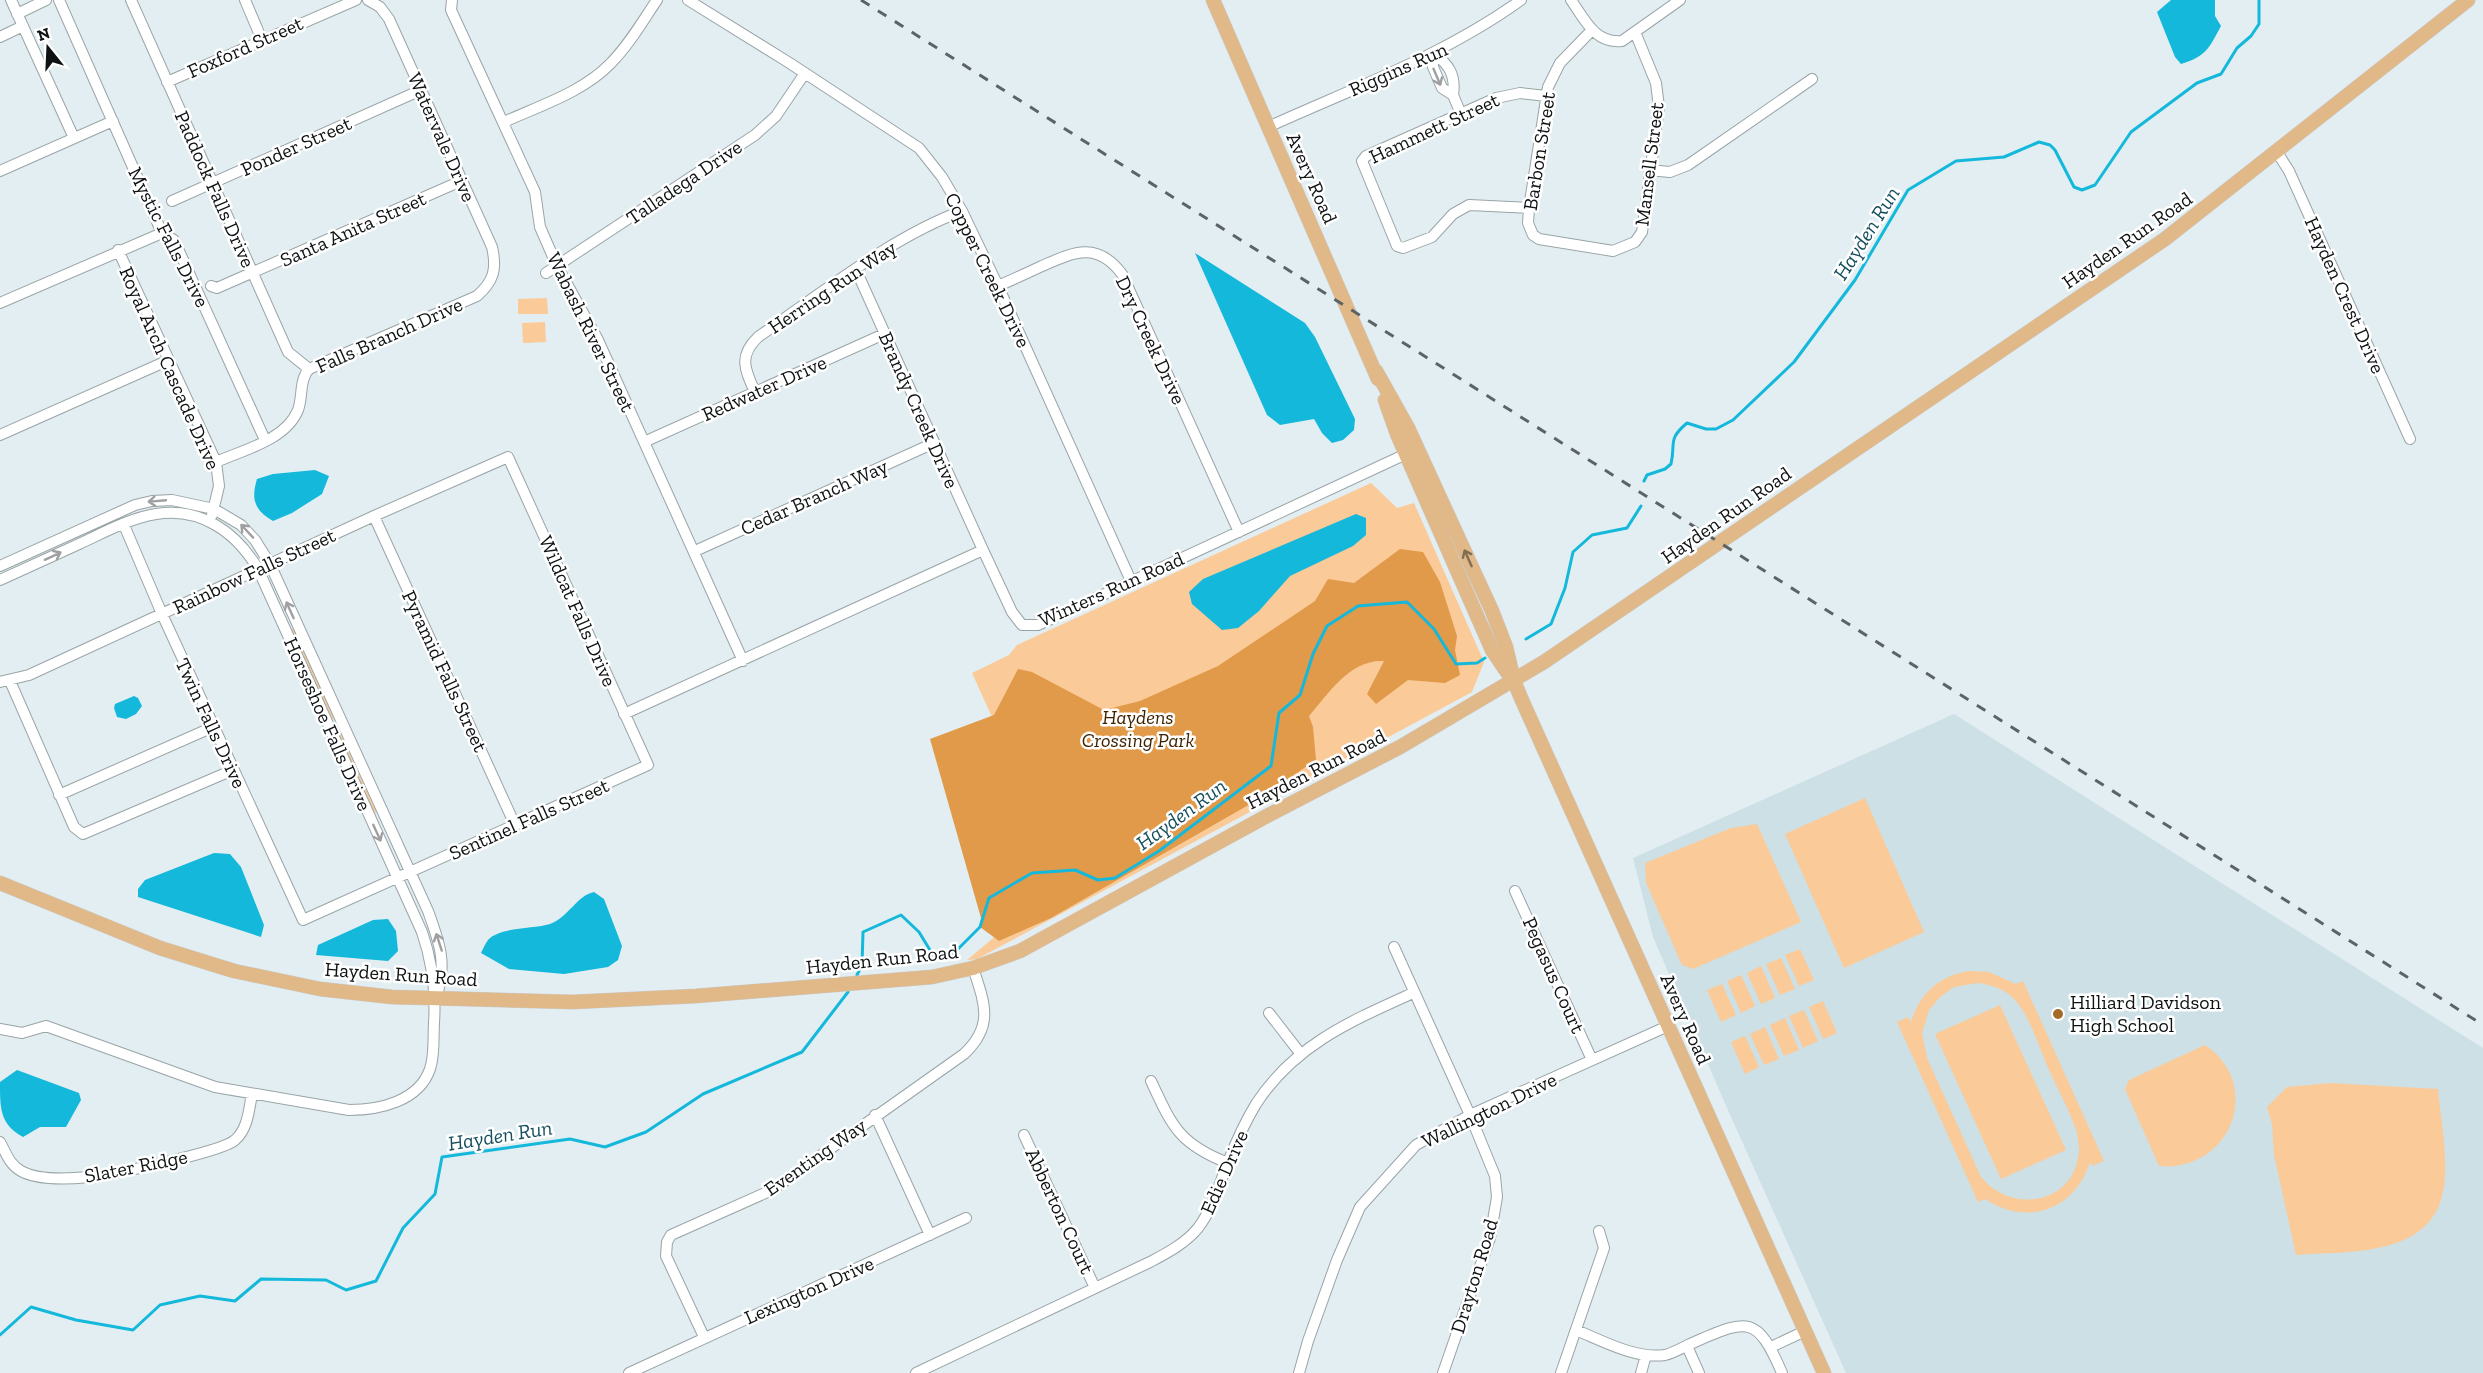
<svg xmlns="http://www.w3.org/2000/svg" width="2483" height="1373" font-family="'Zilla Slab',serif">
<style>
.built{fill:#cde0e6}
.green{fill:#faca99;fill-rule:evenodd}
.forest{fill:#e09a49}
.water{fill:#14b8db}
.lines{fill:none;stroke-linecap:round;stroke-linejoin:round}
.stream{stroke:#14b8db;stroke-width:3}
.minor-casing{stroke:#99a4a7;stroke-width:12}
.major-casing{stroke:#cacbcb;stroke-width:15}
.minor{stroke:#fff;stroke-width:10}
.major{stroke:#e1b989;stroke-width:14}
.rail{stroke:#5c6365;stroke-width:3;stroke-dasharray:10 10;stroke-linecap:butt}
.oneway{stroke:#9fa0a1}
.oneway2{stroke:#826e54}
.poi-dot{fill:#a36b27;stroke:#fff;stroke-width:2}
.labels{text-anchor:middle;dominant-baseline:central;stroke-width:5;stroke-linejoin:round;paint-order:stroke}
.street-label{font-size:20px;fill:#0e1213;stroke:#fff}
.park-label{font-size:20px;font-style:italic;fill:#3f2300;stroke:#fff}
.poi-label{font-size:20px;fill:#0e1213;stroke:#fff;text-anchor:start}
.water-label{font-size:21px;font-style:italic;fill:#154f5e;stroke:#fff}
</style>
<rect width="100%" height="100%" fill="#e3eef2"/>
<path class="built" d="M1954,714L2483,1048V1373H1846L1727,1108L1653,937L1633,858Z"/>
<path class="green" d="M547,298L548,314H518V299Z
M545,322L546,342L523,343L522,323Z
M1371,483L1397,508L1414,503L1484,662L1472,692L977,959L967,960L1065,878L972,673L1009,655L1017,645Z
M293,628L334,717L333,720L290,630Z
M335,722L376,811L375,814L333,724Z
M1865,798L1924,932L1844,968L1785,834Z
M1757,824L1801,922L1693,969L1682,965L1646,883L1645,863L1731,828Z
M1800,949L1814,980L1799,986L1785,955Z
M1781,958L1795,989L1780,995L1766,964Z
M1761,966L1775,998L1761,1004L1747,973Z
M1969,971L1989,972L2016,984L2023,981L2104,1161L2092,1166L2090,1162C2075,1210 2027,1227 1985,1199L1978,1202L1897,1022L1908,1017L1911,1022C1920,993 1939,976 1969,971ZM1978,983C1992,985 2005,989 2015,1000C2031,1018 2039,1048 2049,1070C2058,1090 2070,1111 2077,1133C2078,1139 2079,1145 2079,1151C2075,1204 2012,1215 1981,1177L1927,1058L1922,1033L1929,1010L1940,997L1954,987Z
M1741,975L1755,1006L1741,1013L1727,981Z
M1722,984L1736,1015L1721,1022L1707,990Z
M1823,1001L1837,1033L1823,1039L1809,1007Z
M2000,1005L2066,1150L2001,1179L1935,1034Z
M1804,1010L1818,1041L1803,1048L1789,1016Z
M1785,1018L1799,1050L1784,1056L1770,1025Z
M1765,1027L1779,1059L1764,1065L1750,1034Z
M1745,1036L1759,1067L1745,1074L1731,1042Z
M2205,1045C2265,1085 2230,1173 2159,1166L2125,1089L2129,1080Z
M2331,1083L2438,1089C2441,1120 2448,1155 2444,1186C2435,1258 2349,1251 2296,1255L2274,1155L2272,1124L2267,1107L2287,1087Z"/>
<path class="forest" d="M1400,549L1423,552L1440,582L1457,636L1455,650L1460,675L1445,683L1408,680L1376,704L1367,694L1384,661C1350,659 1329,693 1309,716L1313,727L1316,760L1252,803L1051,918L999,941L980,927L981,918L930,739L994,715L1018,669L1032,672L1104,710L1140,701L1218,666L1315,601L1328,579L1354,583Z"/>
<path class="water" d="M2171,0H2215V16L2221,26C2209,48 2207,56 2181,64L2175,57L2157,12Z
M1195,253L1305,323L1315,337L1355,419L1354,430L1343,440L1332,443L1322,433L1314,419L1280,425L1267,415Z
M315,470L329,476L322,494L292,513L273,521C254,510 251,499 257,479L273,474Z
M1356,514L1366,518V535L1353,546L1290,576L1259,611L1238,628L1222,630L1192,604L1189,592L1203,579Z
M134,696L138,698L142,706L136,714L126,719L117,717L114,708L115,704Z
M214,853L230,854L241,867L264,925L261,937L138,897V889L145,880Z
M594,892L604,899L622,946L618,960L608,967L564,974L509,969L481,953C483,949 485,944 488,940C499,927 534,929 550,924C569,917 576,896 594,892Z
M388,919L396,931L398,951L388,961L316,955L318,945L373,920Z
M17,1070L79,1093L81,1100L66,1127H40L23,1137C0,1124 0,1109 0,1082Z"/>
<g class="lines">
<path class="stream" d="M1644,481L1647,475L1665,469L1671,464C1676,442 1667,440 1687,423L1706,429H1716L1733,420L1794,362L1855,280L1908,190L1956,161L2004,157L2039,142L2050,145L2055,150L2074,187L2082,190L2095,185L2131,132L2197,83L2221,74L2237,48L2251,36L2259,24V0
M1526,639L1551,624L1565,588L1573,552L1592,535L1627,528L1641,506
M857,975L862,965L863,932L901,915L919,932L933,955L953,954L980,927L989,898L1032,873L1075,870L1098,880L1115,878L1159,851L1271,766L1279,713L1300,695L1313,654L1327,626L1358,606L1407,602L1434,629L1456,664L1477,663L1485,658
M0,1335L31,1307L76,1320L133,1330L160,1305L200,1296L235,1301L261,1279L326,1280L346,1290L376,1281L403,1228L435,1194L442,1157L570,1139L605,1147L646,1132L703,1094L802,1052L848,992"/>
<g class="minor-casing">
<path id="minor" d="M11,0L74,138
M59,0L162,233L174,240L265,440
M131,0L288,352L309,369
M245,0L262,40
M452,0L451,10L535,192L540,227L557,266L598,340L743,661
M688,0L788,62L919,148L942,177L962,211L998,286L1131,581
M1571,0C1585,20 1595,44 1622,41L1680,0
M17,14L46,0
M1592,30L1560,63L1548,87L1529,208L1528,223L1533,235L1539,239L1613,251L1635,242L1642,232L1659,107L1656,83L1635,32
M0,37L23,26
M1433,53V67L1442,88L1453,95L1461,114
M1433,53C1449,64 1456,75 1453,95
M167,82L356,0
M504,122C539,106 583,92 610,64C629,45 642,22 657,0
M1268,127C1354,88 1445,55 1521,0
M2277,152L2289,171L2410,439
M1649,170L1670,172L1688,165L1812,79
M0,171L113,121
M172,201L421,90
M1529,208L1469,205L1453,214L1432,237L1403,248L1397,246L1362,161L1366,156L1496,98L1520,93L1546,96
M118,250L216,462L219,486L212,515
M856,270L983,550L1012,612L1022,625H1038L1406,454
M546,273L755,135L776,116L805,73
M211,286L217,288L461,181
M998,286C1012,280 1027,273 1042,266C1074,252 1097,241 1122,274L1239,532
M0,303L162,233
M755,392C745,370 738,356 758,337C821,294 891,237 962,211
M0,435L169,360
M644,442L884,334
M216,462C243,450 286,440 298,410C303,397 299,380 309,369L477,296C494,281 497,269 492,247L389,19L380,7L368,0
M374,516L515,825
M695,551L934,443
M0,566L135,505L152,501L172,500L214,509L241,525L255,540L270,564L428,911C439,941 448,965 436,997
M0,580C26,568 53,556 79,544C103,533 130,518 156,514C201,507 236,532 258,569L422,932C432,961 436,992 434,1023C433,1037 435,1054 430,1069C419,1101 380,1110 349,1110L215,1087L46,1026L22,1033L0,1029
M10,681L74,827L83,834L233,770
M0,682L29,675L374,516L508,457L648,765L303,920L162,614L124,525
M624,714L983,550
M59,795L213,727
M1515,891L1592,1060
M1394,947L1470,1115L1495,1176L1497,1197L1490,1238L1443,1373
M1269,1013L1300,1053
M1151,1081C1172,1126 1179,1144 1228,1163
M875,1115L930,1235
M1024,1135L1095,1288
M0,1142C6,1153 9,1164 21,1171C39,1181 69,1179 89,1177C111,1175 222,1152 235,1140C248,1129 249,1109 252,1094
M1576,1330C1603,1341 1635,1359 1665,1355C1673,1353 1682,1348 1690,1344C1746,1320 1756,1312 1782,1373
M704,1337L666,1256L667,1242L671,1235L772,1190L964,1054C994,1026 985,1004 973,968
M1687,1346L1699,1373
M1771,1347L1805,1331
M629,1373L966,1218
M916,1373L1150,1262C1167,1253 1186,1243 1198,1228C1213,1208 1219,1185 1228,1162C1236,1142 1245,1122 1256,1104C1294,1045 1351,1021 1413,993
M1299,1373L1308,1341L1337,1260L1360,1207L1416,1145L1470,1115L1668,1026
M1561,1373L1604,1248L1599,1231
M1641,1373L1646,1355"/>
</g>
<g class="major-casing">
<path id="major" d="M1213,0L1378,379
M1376,371L1408,428L1492,611L1506,647L1514,681L1521,698L1824,1373
M1385,400L1397,434L1492,650L1509,675
M0,883L160,948L234,971L320,989L392,997L573,1002L696,996L932,977L973,968L1020,951L1265,817L1400,747L1544,662L2165,239L2468,0"/>
</g>
<use href="#minor" class="minor"/>
<use href="#major" class="major"/>
<path class="rail" d="M861,0L2483,1025"/>
</g>
<defs><path id="oneway-shaft" d="M-6 0H5M1.5-3L5.5 0L1.5 3" fill="none" stroke-width="1.6" stroke-linecap="round" stroke-linejoin="round" transform="scale(1.5)"/></defs>
<g class="oneway">
<use href="#oneway-shaft" transform="translate(1437 77) rotate(67)"/>
<use href="#oneway-shaft" transform="translate(157 501) rotate(175)"/>
<use href="#oneway-shaft" transform="translate(247 531) rotate(-133)"/>
<use href="#oneway-shaft" transform="translate(53 556) rotate(-25)"/>
<use href="#oneway-shaft" transform="translate(290 610) rotate(-114)"/>
<use href="#oneway-shaft" transform="translate(377 833) rotate(65)"/>
<use href="#oneway-shaft" transform="translate(439 942) rotate(-108)"/>
</g>
<use class="oneway2" href="#oneway-shaft" transform="translate(1468 558) rotate(-114)"/>
<circle class="poi-dot" cx="2058" cy="1014" r="6"/>
<g class="labels">
<g class="street-label">
<text transform="translate(245 47) rotate(-24)">Foxford Street</text>
<text transform="translate(1398 69) rotate(-24)">Riggins Run</text>
<text transform="translate(1434 128) rotate(-25)">Hammett Street</text>
<text transform="translate(442 137) rotate(66)">Watervale Drive</text>
<text transform="translate(296 146) rotate(-24)">Ponder Street</text>
<text transform="translate(1539 151) rotate(-81)">Barbon Street</text>
<text transform="translate(1649 164) rotate(-83)">Mansell Street</text>
<text transform="translate(1312 178) rotate(66)">Avery Road</text>
<text transform="translate(684 182) rotate(-34)">Talladega Drive</text>
<text transform="translate(215 189) rotate(66)">Paddock Falls Drive</text>
<text transform="translate(353 229) rotate(-24)">Santa Anita Street</text>
<text transform="translate(169 237) rotate(63)">Mystic Falls Drive</text>
<text transform="translate(2127 240) rotate(-35)">Hayden Run Road</text>
<text transform="translate(988 270) rotate(64)">Copper Creek Drive</text>
<text transform="translate(832 287) rotate(-34)">Herring Run Way</text>
<text transform="translate(2345 295) rotate(66)">Hayden Crest Drive</text>
<text transform="translate(591 332) rotate(64)">Wabash River Street</text>
<text transform="translate(389 335) rotate(-24)">Falls Branch Drive</text>
<text transform="translate(1151 340) rotate(65)">Dry Creek Drive</text>
<text transform="translate(170 368) rotate(66)">Royal Arch Cascade Drive</text>
<text transform="translate(764 388) rotate(-24)">Redwater Drive</text>
<text transform="translate(919 410) rotate(66)">Brandy Creek Drive</text>
<text transform="translate(814 497) rotate(-24)">Cedar Branch Way</text>
<text transform="translate(1726 515) rotate(-35)">Hayden Run Road</text>
<text transform="translate(254 571) rotate(-25)">Rainbow Falls Street</text>
<text transform="translate(1111 589) rotate(-24)">Winters Run Road</text>
<text transform="translate(578 611) rotate(66)">Wildcat Falls Drive</text>
<text transform="translate(445 671) rotate(65)">Pyramid Falls Street</text>
<text transform="translate(211 723) rotate(65)">Twin Falls Drive</text>
<text transform="translate(328 724) rotate(66)">Horseshoe Falls Drive</text>
<text transform="translate(1316 769) rotate(-27)">Hayden Run Road</text>
<text transform="translate(529 819) rotate(-24)">Sentinel Falls Street</text>
<text transform="translate(882 959) rotate(-6)">Hayden Run Road</text>
<text transform="translate(401 974) rotate(4)">Hayden Run Road</text>
<text transform="translate(1554 975) rotate(66)">Pegasus Court</text>
<text transform="translate(1686 1019) rotate(66)">Avery Road</text>
<text transform="translate(1489 1110) rotate(-26)">Wallington Drive</text>
<text transform="translate(815 1157) rotate(-35)">Eventing Way</text>
<text transform="translate(136 1166) rotate(-11)">Slater Ridge</text>
<text transform="translate(1224 1172) rotate(-66)">Edie Drive</text>
<text transform="translate(1060 1211) rotate(65)">Abberton Court</text>
<text transform="translate(1474 1276) rotate(-73)">Drayton Road</text>
<text transform="translate(809 1290) rotate(-24)">Lexington Drive</text>
</g>
<g class="park-label">
<text x="1138" y="717">Haydens<tspan x="1138" dy="23">Crossing Park</tspan></text>
</g>
<g class="poi-label">
<text x="2070" y="1002">Hilliard Davidson<tspan x="2070" dy="23">High School</tspan></text>
</g>
<g class="water-label">
<text transform="translate(1866 233) rotate(-58)">Hayden Run</text>
<text transform="translate(1181 814) rotate(-36)">Hayden Run</text>
<text transform="translate(500 1135) rotate(-9)">Hayden Run</text>
</g>
</g>
<g transform="translate(48 48) rotate(342)" stroke="#ffffff" stroke-width="4.5" paint-order="stroke">
<path d="M0-4.5L10 22L0 15L-10 22Z" fill="#0e1213"/>
<text y="-9" font-size="16" font-weight="bold" text-anchor="middle" fill="#0e1213">N</text>
</g>
</svg>
